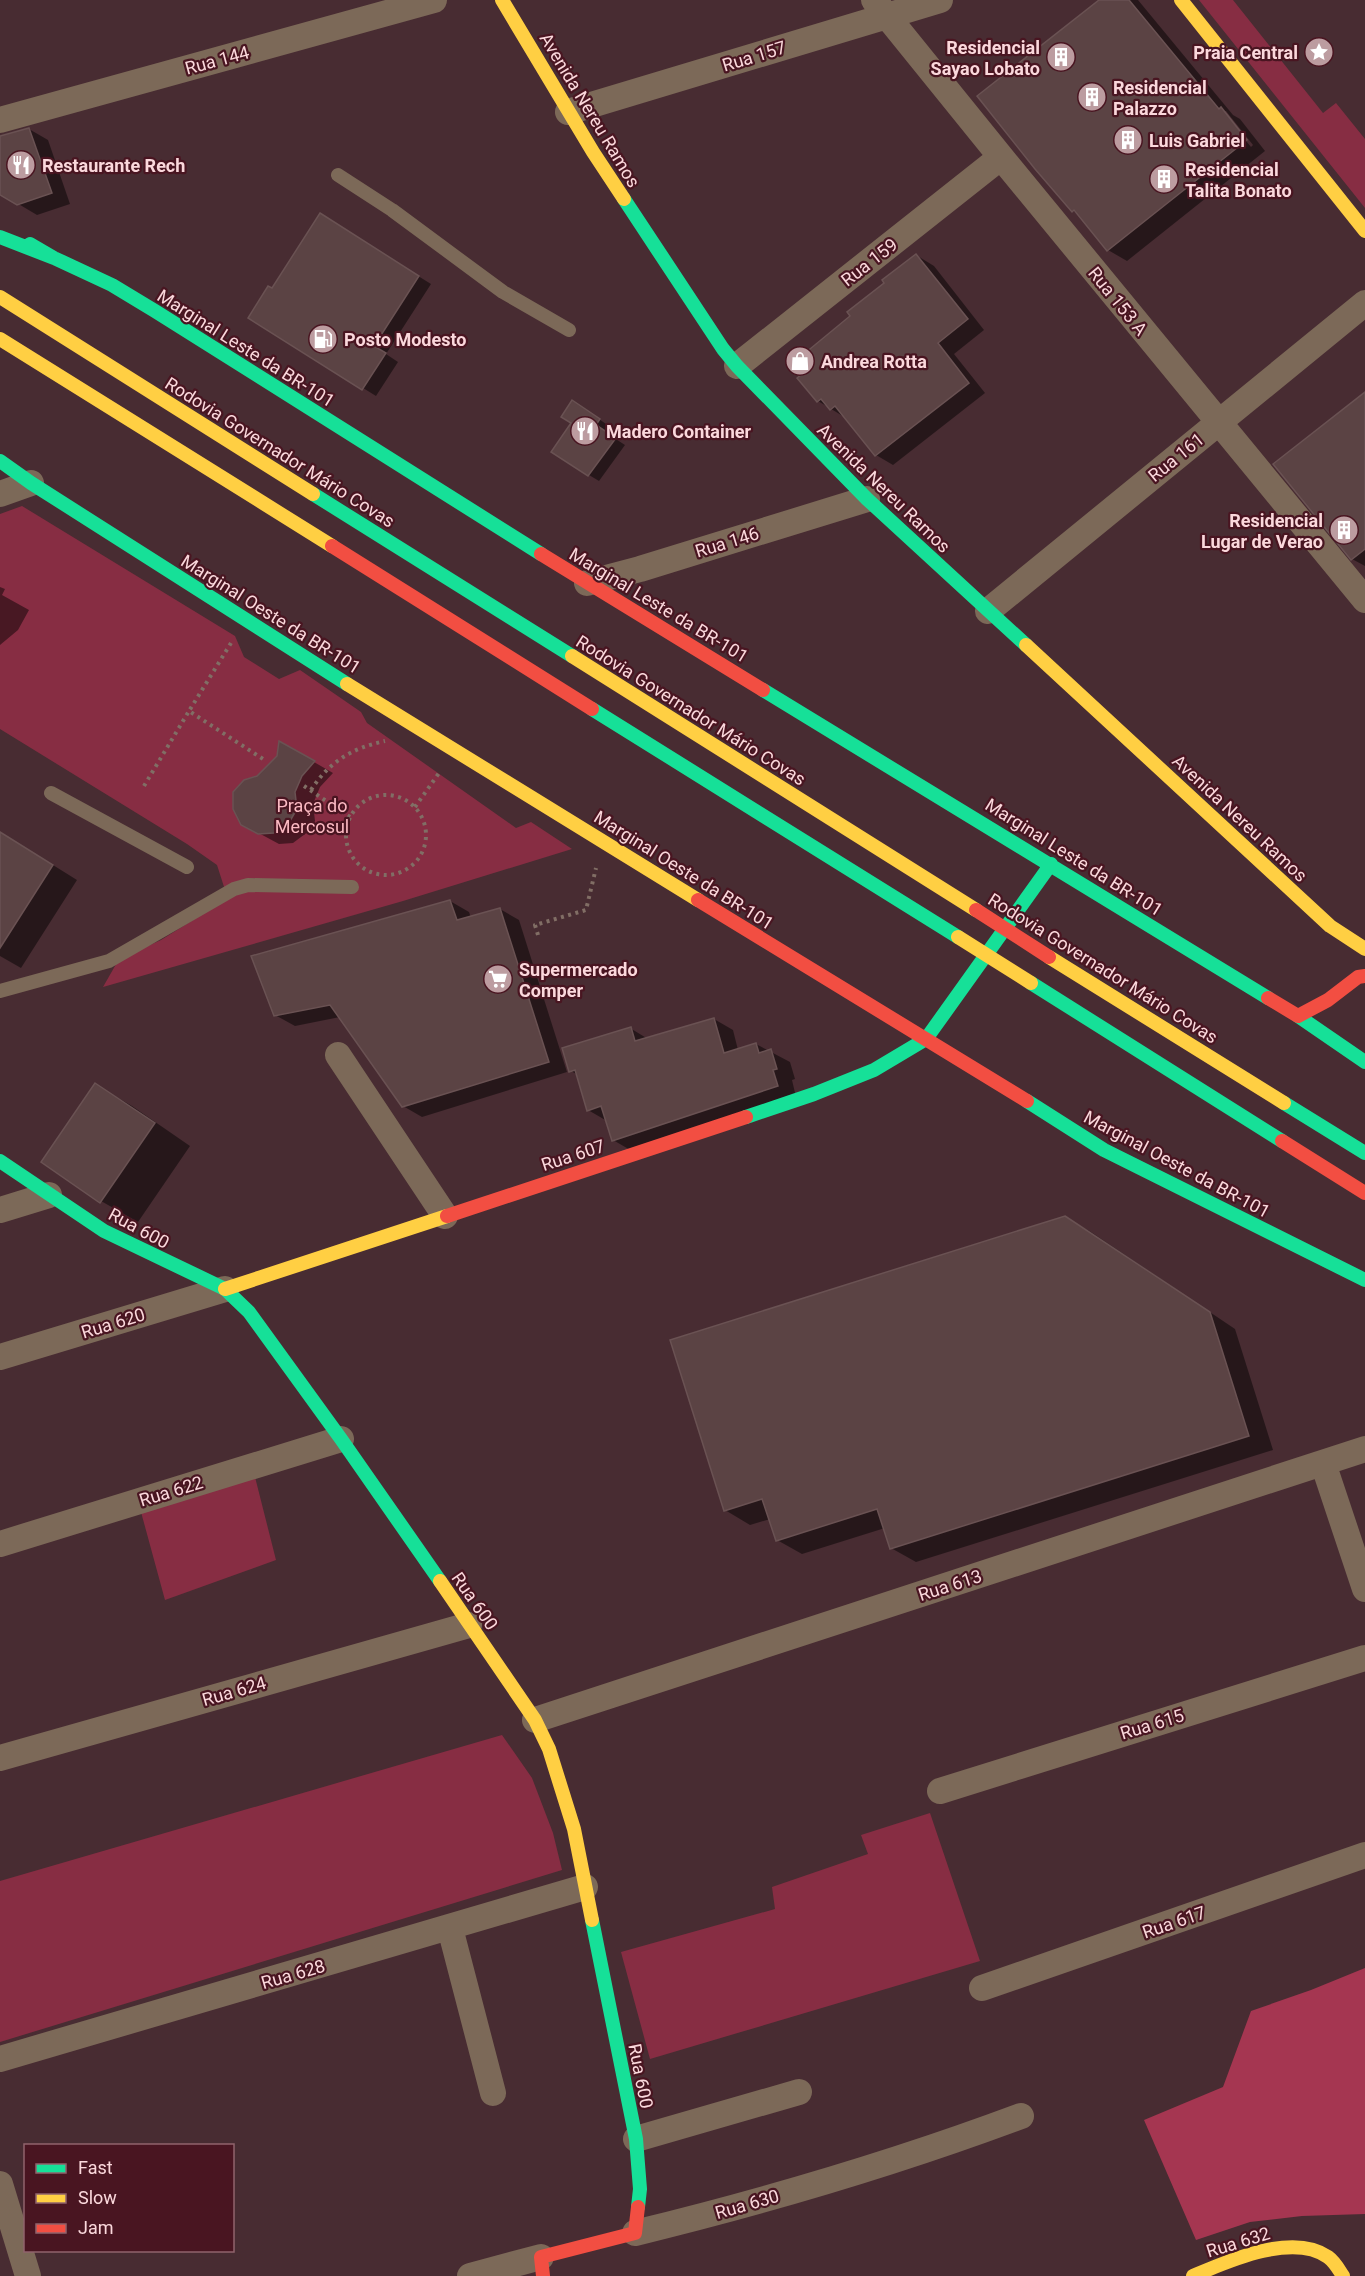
<svg xmlns="http://www.w3.org/2000/svg" width="1365" height="2276" font-family="Roboto,sans-serif">
<style>
.green{fill:#872d43}
.forest{fill:#a53651}
.shadow{fill:#0007;fill-rule:evenodd}
.building{fill:#5b4344;stroke:#6a5253;stroke-width:1.5}
.lines{fill:none;stroke-linecap:round;stroke-linejoin:round}
.path{stroke:#816e65;stroke-width:4;stroke-dasharray:3 4.5;stroke-linecap:butt}
.lane{stroke:#7c6958;stroke-width:14}
.street{stroke:#7c6958;stroke-width:26}
.fast{stroke:#16e098;stroke-width:14}
.slow{stroke:#ffcf43;stroke-width:14}
.jam{stroke:#f24e42;stroke-width:14}
.slow-bridge{stroke:#ffcf43;stroke-width:14}
.jam-bridge{stroke:#f24e42;stroke-width:14}
.labels{text-anchor:middle;dominant-baseline:central;stroke-width:4.5;stroke-linejoin:round;paint-order:stroke}
.poi-label{font-size:18px;font-weight:bold;fill:#fbd8dc;stroke:#491521;text-anchor:start}
.street-label{font-size:18px;fill:#fbd8dc;stroke:#491521}
.park-label{font-size:18px;fill:#fcbac3;stroke:#491521}
</style>
<rect width="100%" height="100%" fill="#482c32"/>
<path class="green" d="M1199,0H1233L1323,113L1336,103L1365,139V208Z
M22,506L235,636L244,657L279,679L300,670L361,712L367,723L516,828L531,822L572,849L403,901L103,987L119,959L161,940L201,915L226,893L217,865L187,844L0,729V514Z
M255,1477L276,1560L165,1600L141,1512Z
M502,1735L532,1778L553,1833L562,1870L0,2042V1881Z
M930,1813L980,1961L650,2059L621,1952L775,1909L772,1887L868,1854L861,1835Z"/>
<path class="forest" d="M1365,1968V2214L1302,2216L1250,2222L1196,2240L1144,2120L1223,2087L1251,2011L1311,1990Z"/>
<path class="shadow" d="M1102,0H1138L1233,115L1240,119L1265,151L1127,261L1108,250L1079,214L1073,211ZM1222,111H1226L1253,145L1251,147Z
M29,129L48,140L70,204L37,215L0,193V138Z
M333,223L431,284L386,354L398,362L376,396L250,318Z
M916,255L934,266L984,330L954,354L985,393L893,465L876,455L846,418L818,401L852,316Z
M1365,394V566L1352,559Z
M583,408L609,426L605,432L625,445L599,481L589,475L573,423Z
M0,587L5,589L2,595L29,610L18,630L0,645Z
M281,743L333,773L320,787L313,804L315,821L309,831L293,843L279,844L242,824L258,777L279,757Z
M0,832L77,880L21,968L0,956Z
M450,901L469,912L471,918L500,909L519,920L567,1072L422,1117L403,1106L340,1017L295,1026L275,1015Z
M714,1019L733,1030L738,1050L756,1044L790,1062L795,1079L792,1080L796,1097L632,1151L613,1140L607,1121L588,1110L578,1075L571,1071L630,1028L648,1039Z
M96,1085L132,1106L190,1146L138,1222L101,1201Z
M1065,1217L1091,1232L1235,1329L1273,1450L916,1562L891,1548L885,1528L802,1554L777,1540L770,1519L750,1525L725,1510Z"/>
<path class="building" d="M1099,0H1129L1219,109L1221,107L1247,140L1107,251L1074,210L1072,212L1035,169L977,96Z
M29,128L52,193L17,205L0,195V136Z
M320,213L419,276L374,346L386,353L362,390L248,318L268,286L272,288Z
M916,254L968,319L938,343L969,383L875,456L835,406L830,410L821,399L817,402L797,378L802,374L793,363L850,316L847,312L884,283L882,280Z
M1365,392V549L1351,560L1273,464Z
M572,400L600,419L596,425L616,438L588,476L551,452L571,423L561,417Z
M279,741L315,761L302,776L295,792L297,809L290,821L274,833L258,834L241,825L233,809V792L244,780L257,776L277,756Z
M0,832L53,865L0,948Z
M450,900L457,920L500,908L549,1062L402,1107L330,1005L274,1016L251,956Z
M714,1018L724,1053L756,1043L759,1053L771,1049L777,1069L773,1070L778,1086L612,1141L601,1106L587,1111L575,1070L569,1072L562,1048L631,1027L635,1041Z
M95,1083L155,1123L100,1203L41,1162Z
M1065,1216L1210,1312L1249,1436L890,1549L877,1509L776,1541L762,1499L724,1511L670,1340Z"/>
<g class="lines">
<path class="path" d="M231,643L189,711L263,759
M144,786L189,711
M304,786L350,817
M311,790C329,762 352,748 385,741
M346 835a40 40 0 1 1 80 0a40 40 0 1 1-80 0Z
M415,807L439,773
M538,935L535,925L586,910L596,868"/>
<path class="lane" d="M338,175L392,210L503,292L569,330
M51,793L187,867
M0,991L109,961L234,889L248,885L352,887"/>
<path class="street" d="M874,0L1001,157L1365,600
M568,112L940,0
M0,120L434,0
M737,366L1001,157
M0,494L31,483
M587,583L640,569L867,499
M988,611L1365,303
M338,1055L445,1216
M0,1210L49,1195
M0,1357L225,1289
M1323,1463L1365,1589
M0,1544L341,1439
M535,1720L1365,1449
M0,1758L469,1625
M940,1791L1365,1658
M450,1928L493,2093
M982,1988L1365,1855
M0,2059L585,1887
M636,2139L799,2092
M0,2184L28,2276
M635,2233C766,2201 895,2163 1021,2116
M470,2276L541,2257"/>
<path class="fast" d="M624,199L723,349L737,366L867,499L1026,645
M0,237L54,258
M30,244L54,258L112,285L155,311L541,554
M0,461L31,483L347,684
M313,494L572,656
M763,690L1268,998
M592,709L958,937
M1031,983L1282,1141
M1298,1016L1365,1062
M1027,1101L1104,1150L1365,1280
M1284,1103L1365,1153
M746,1117L814,1094L874,1070L926,1039L1051,864
M0,1161L104,1231L225,1289L249,1312L341,1439L440,1581
M592,1920L636,2139L640,2189L638,2207"/>
<path class="slow" d="M502,0L593,152L624,199
M1181,0L1365,231
M0,297L313,494
M0,339L332,546
M1026,645L1330,926L1365,949
M572,656L976,910
M347,684L698,900
M1049,957L1284,1103
M225,1289L447,1216
M440,1581L535,1720L549,1749L574,1829L592,1920
M1193,2276C1228,2261 1293,2232 1328,2257C1335,2262 1339,2270 1343,2276"/>
<path class="jam" d="M332,546L592,709
M541,554L763,690
M698,900L1027,1101
M1268,998L1298,1016L1328,1000L1358,977L1365,976
M1282,1141L1365,1193
M447,1216L746,1117
M543,2276L541,2257L635,2233L638,2207"/>
<path class="slow-bridge" d="M958,937L1031,983"/>
<path class="jam-bridge" d="M976,910L1049,957"/>
</g>
<defs>
<g id="sight-disc" transform="scale(1.5)"><circle r="9.5" fill="#bc9ca0" stroke="#491521"/><path d="M0-6L1.8-2.2L6-1.7L2.9 1.2L3.7 5.4L0 3.3L-3.7 5.4L-2.9 1.2L-6-1.7L-1.8-2.2Z" fill="#fff"/></g>
<g id="building-disc" transform="scale(1.5)"><circle r="9.5" fill="#bc9ca0" stroke="#491521"/><path d="M-4-6H4V6H1V3H-1V6H-4ZM-2.5-4.3h1.7v1.8h-1.7ZM.8-4.3h1.7v1.8H.8ZM-2.5-1h1.7V.8h-1.7ZM.8-1h1.7V.8H.8Z" fill="#fff"/></g>
<g id="restaurant-disc" transform="scale(1.5)"><circle r="9.5" fill="#bc9ca0" stroke="#491521"/><path d="M-5-6h1v4h1v-4h1v4h1v-4h1v5L-1.5 .5V6h-2V.5L-5-1ZM5-6V6H3V1.5H1.5Q1.5-4 5-6Z" fill="#fff"/></g>
<g id="fuel-disc" transform="scale(1.5)"><circle r="9.5" fill="#bc9ca0" stroke="#491521"/><path d="M-5.5-6h7V0h2V4h1.3V-2.5L3-4.5l.8-.8L6-3V5H2.5V1h-1V6h-7ZM-4.2-4.7v3.2H.2V-4.7Z" fill="#fff"/></g>
<g id="shop-disc" transform="scale(1.5)"><circle r="9.5" fill="#bc9ca0" stroke="#491521"/><path d="M-5-2.5h2.3a2.7 3.5 0 0 1 5.4 0H5L5.5 6h-11ZM-1.5-2.5h3a1.5 2.3 0 0 0-3 0Z" fill="#fff"/></g>
<g id="supermarket-disc" transform="scale(1.5)"><circle r="9.5" fill="#bc9ca0" stroke="#491521"/><path d="M-6-5.5h2.5l.6 2H6L4.5 2H-2.5L-4.4-4H-6ZM-1.5 3.2a1.3 1.3 0 1 0 .1 0ZM3 3.2a1.3 1.3 0 1 0 .1 0Z" fill="#fff"/></g>
</defs>
<g fill-rule="evenodd">
<use href="#sight-disc" x="1319" y="52"/>
<use href="#building-disc" x="1061" y="57"/>
<use href="#building-disc" x="1092" y="97"/>
<use href="#building-disc" x="1128" y="140"/>
<use href="#restaurant-disc" x="21" y="165"/>
<use href="#building-disc" x="1164" y="179"/>
<use href="#fuel-disc" x="323" y="339"/>
<use href="#shop-disc" x="800" y="361"/>
<use href="#restaurant-disc" x="585" y="431"/>
<use href="#building-disc" x="1344" y="530"/>
<use href="#supermarket-disc" x="498" y="979"/>
</g>
<g class="labels">
<g class="poi-label">
<text x="1040" y="47" text-anchor="end">Residencial<tspan x="1040" dy="21">Sayao Lobato</tspan></text>
<text x="1298" y="52" text-anchor="end">Praia Central</text>
<text x="1113" y="87">Residencial<tspan x="1113" dy="21">Palazzo</tspan></text>
<text x="1149" y="140">Luis Gabriel</text>
<text x="42" y="165">Restaurante Rech</text>
<text x="1185" y="169">Residencial<tspan x="1185" dy="21">Talita Bonato</tspan></text>
<text x="344" y="339">Posto Modesto</text>
<text x="821" y="361">Andrea Rotta</text>
<text x="606" y="431">Madero Container</text>
<text x="1323" y="520" text-anchor="end">Residencial<tspan x="1323" dy="21">Lugar de Verao</tspan></text>
<text x="519" y="969">Supermercado<tspan x="519" dy="21">Comper</tspan></text>
</g>
<g class="street-label">
<text transform="translate(754 56) rotate(-17)">Rua 157</text>
<text transform="translate(217 60) rotate(-15)">Rua 144</text>
<text transform="translate(590 110) rotate(59)">Avenida Nereu Ramos</text>
<text transform="translate(869 262) rotate(-38)">Rua 159</text>
<text transform="translate(1118 301) rotate(51)">Rua 153 A</text>
<text transform="translate(246 348) rotate(32)">Marginal Leste da BR-101</text>
<text transform="translate(280 452) rotate(32)">Rodovia Governador Mário Covas</text>
<text transform="translate(1176 457) rotate(-39)">Rua 161</text>
<text transform="translate(884 488) rotate(44)">Avenida Nereu Ramos</text>
<text transform="translate(727 542) rotate(-17)">Rua 146</text>
<text transform="translate(659 605) rotate(31)">Marginal Leste da BR-101</text>
<text transform="translate(271 614) rotate(32)">Marginal Oeste da BR-101</text>
<text transform="translate(691 710) rotate(32)">Rodovia Governador Mário Covas</text>
<text transform="translate(1240 818) rotate(43)">Avenida Nereu Ramos</text>
<text transform="translate(1074 857) rotate(32)">Marginal Leste da BR-101</text>
<text transform="translate(684 870) rotate(32)">Marginal Oeste da BR-101</text>
<text transform="translate(1103 968) rotate(32)">Rodovia Governador Mário Covas</text>
<text transform="translate(573 1155) rotate(-18)">Rua 607</text>
<text transform="translate(1177 1164) rotate(28)">Marginal Oeste da BR-101</text>
<text transform="translate(139 1228) rotate(28)">Rua 600</text>
<text transform="translate(113 1323) rotate(-17)">Rua 620</text>
<text transform="translate(171 1491) rotate(-17)">Rua 622</text>
<text transform="translate(950 1585) rotate(-18)">Rua 613</text>
<text transform="translate(475 1601) rotate(55)">Rua 600</text>
<text transform="translate(234 1691) rotate(-16)">Rua 624</text>
<text transform="translate(1152 1724) rotate(-17)">Rua 615</text>
<text transform="translate(1174 1922) rotate(-19)">Rua 617</text>
<text transform="translate(293 1974) rotate(-16)">Rua 628</text>
<text transform="translate(641 2076) rotate(79)">Rua 600</text>
<text transform="translate(747 2204) rotate(-16)">Rua 630</text>
<text transform="translate(1238 2242) rotate(-17)">Rua 632</text>
</g>
<g class="park-label">
<text x="312" y="805">Praça do<tspan x="312" dy="21">Mercosul</tspan></text>
</g>
</g>
<rect x="24" y="2144" width="210" height="108" fill="#491521" stroke="#90636c" stroke-width="1.5"/>
<rect x="36" y="2164" width="30" height="9" fill="#16e098" stroke="#90636c" stroke-width="1.5"/>
<text x="78" y="2174" font-size="18" fill="#fbd8dc">Fast</text>
<rect x="36" y="2194" width="30" height="9" fill="#ffcf43" stroke="#90636c" stroke-width="1.5"/>
<text x="78" y="2204" font-size="18" fill="#fbd8dc">Slow</text>
<rect x="36" y="2224" width="30" height="9" fill="#f24e42" stroke="#90636c" stroke-width="1.5"/>
<text x="78" y="2234" font-size="18" fill="#fbd8dc">Jam</text>
</svg>
